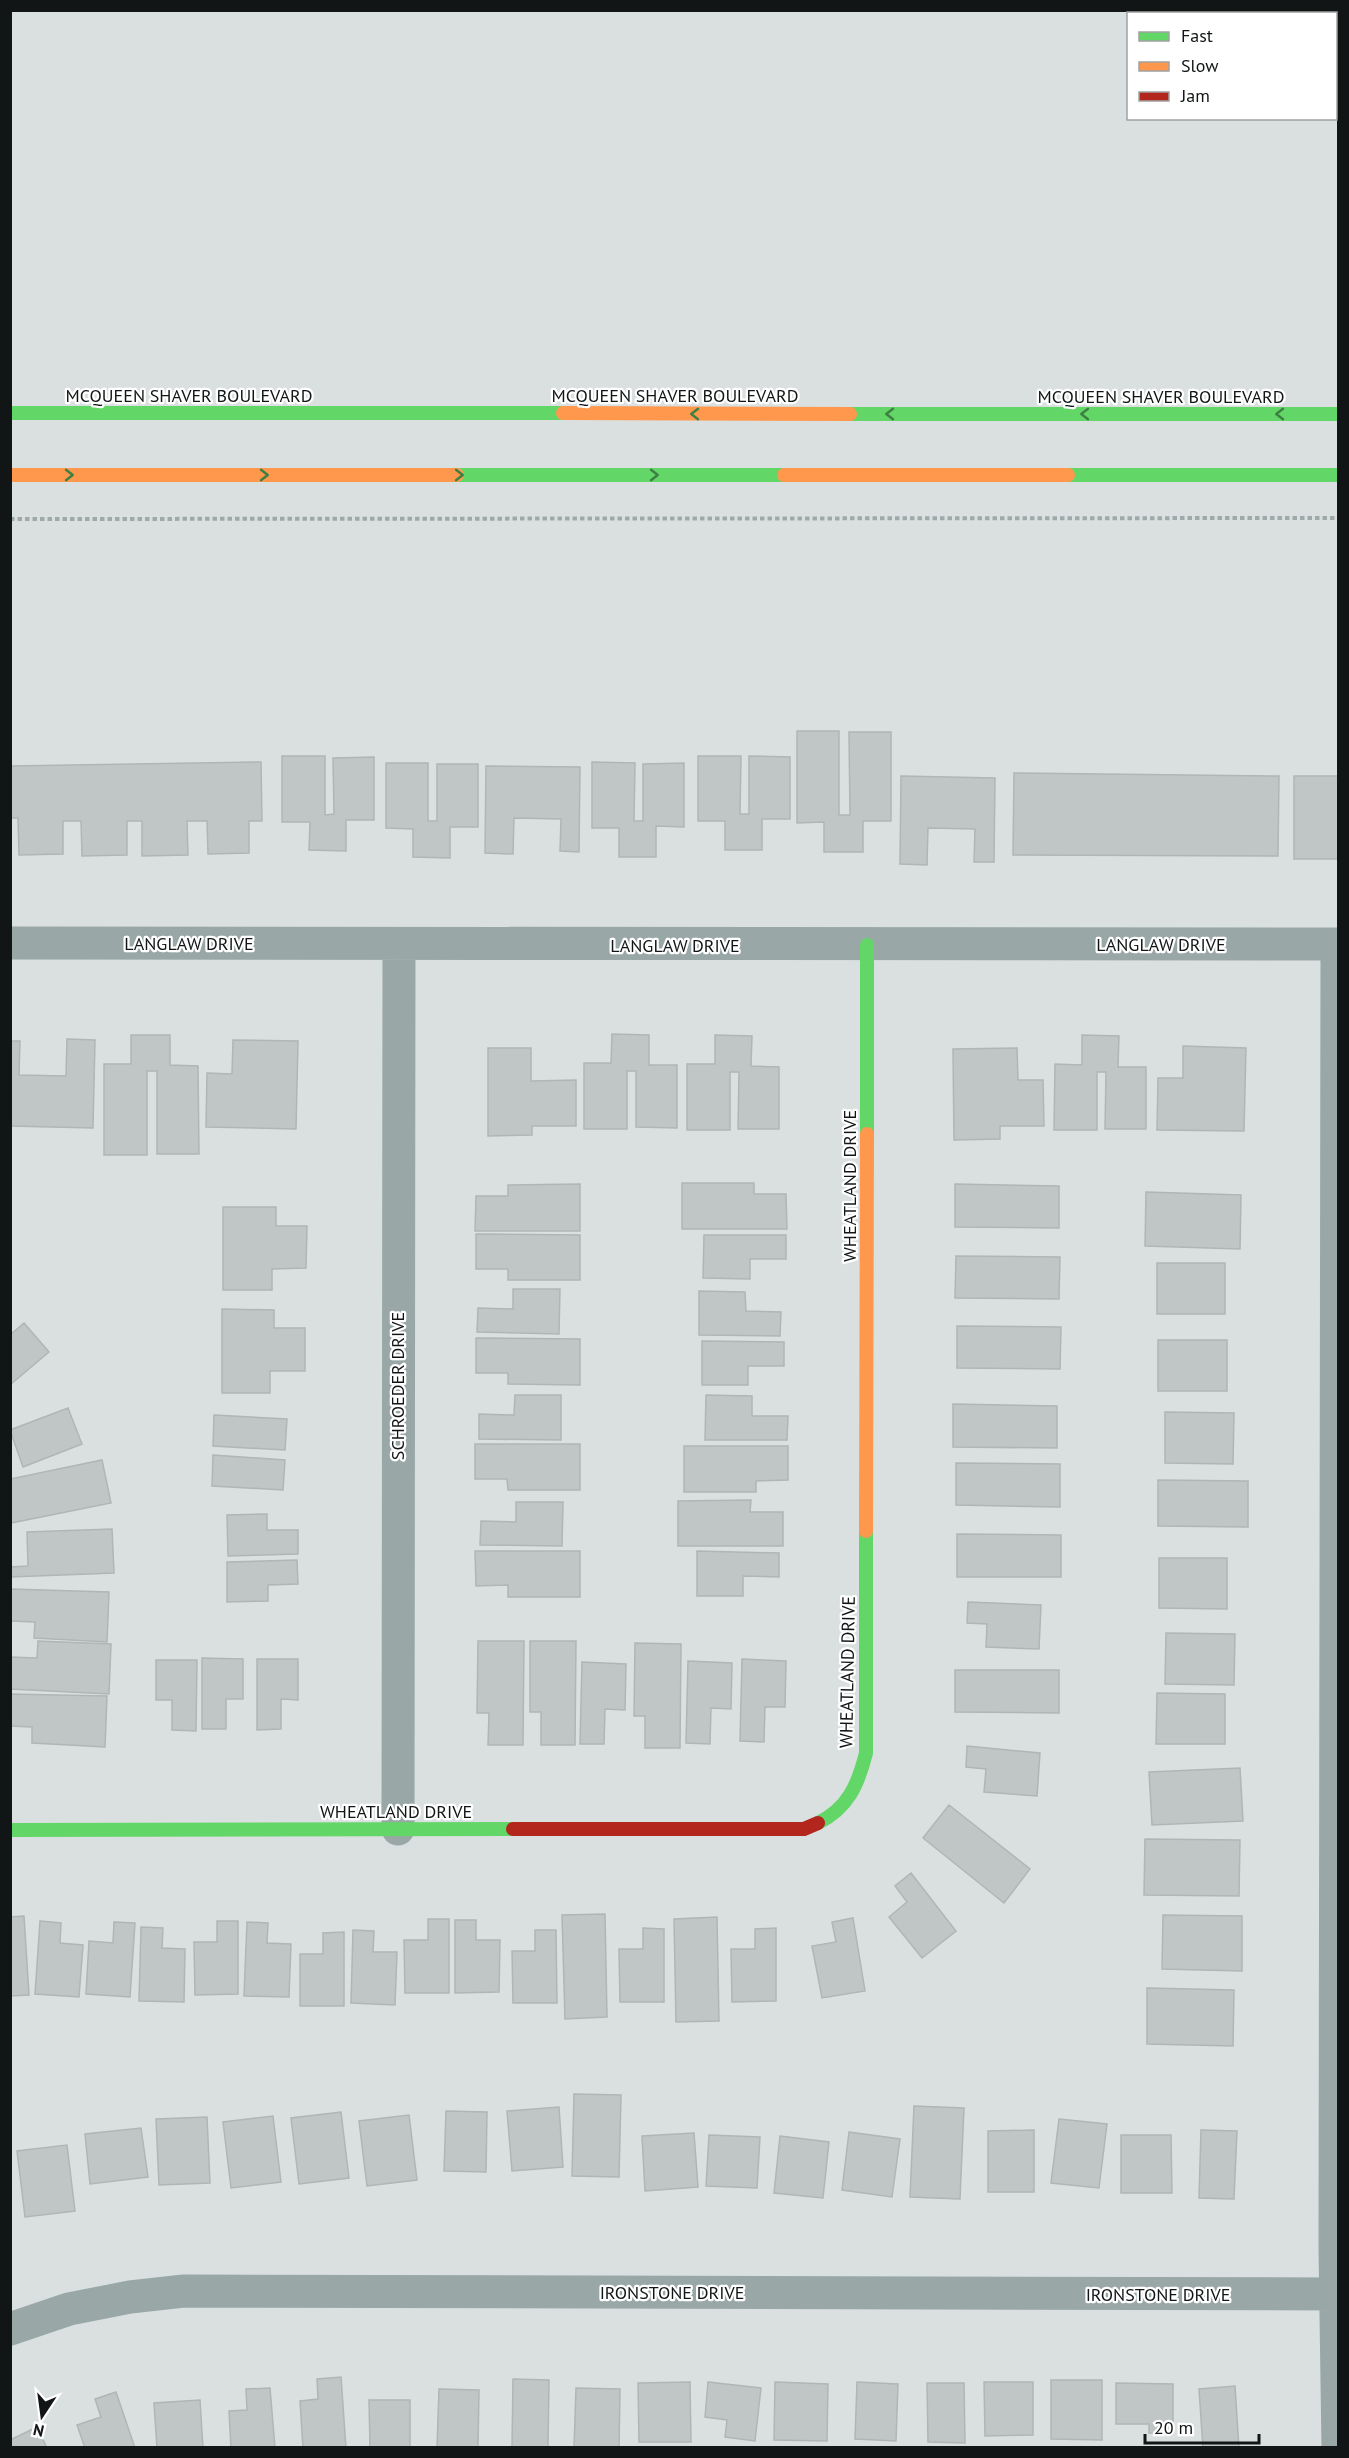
<svg xmlns="http://www.w3.org/2000/svg" width="1349" height="2458" font-family="'PT Sans',sans-serif">
<style>
.building{fill:#c0c6c6;stroke:#b0b5b5;stroke-width:1.5}
.lines{fill:none;stroke-linecap:round;stroke-linejoin:round}
.path{stroke:#9fa9a9;stroke-width:4;stroke-dasharray:4.5 3;stroke-linecap:butt}
.street{stroke:#99a7a7;stroke-width:33}
.fast{stroke:#63d668;stroke-width:14}
.slow{stroke:#ff974d;stroke-width:14}
.jam{stroke:#b3261e;stroke-width:14}
.oneway{stroke:#3e7f43}
.labels{text-anchor:middle;dominant-baseline:central;stroke-width:4.5;stroke-linejoin:round;paint-order:stroke}
.street-label{font-size:18px;fill:#111515;stroke:#fff}
</style>
<rect width="100%" height="100%" fill="#dae0e0"/>
<path class="building" d="M797,731H839V815H850L849,732H891V821H863V852H824V822L797,823Z
M282,756H325V815L334,814L333,758L374,757V820H346V851L309,850L310,822H282Z
M698,756H741L740,814H749V756L790,757V819H762V850H725V821H698Z
M261,762L262,821H249V853L208,854L207,821H187L188,855L142,856V821H127V855L82,856L81,821H63V854L19,855L18,818H10V766Z
M592,762L635,763L634,821H643V764L684,763V827L656,826V857H619V828H592Z
M386,763H428V821H437V764H478V827H450V858L413,857V829L386,828Z
M486,766L580,767L579,852L560,851L561,819L514,818L513,854L485,853Z
M1014,773L1279,776L1278,856L1013,855Z
M901,776L995,778L994,862H974L975,829L928,828L927,865L900,864Z
M1294,776H1338V859H1294Z
M612,1034L649,1035V1065H677V1128L636,1127V1071H627V1129H584V1063H611Z
M131,1035H170V1065L198,1066L199,1154H157V1071H147V1155H104V1064H131Z
M715,1035L752,1036L751,1066L779,1067V1129H738L739,1072H730V1130H687V1064H715Z
M1082,1035L1119,1036L1118,1067H1146V1129H1105L1106,1072H1097V1130H1054L1055,1064L1082,1065Z
M67,1039L95,1040L93,1128L10,1126V1041H20L19,1075L66,1076Z
M233,1040L298,1041L296,1129L206,1127L207,1073L232,1074Z
M1183,1046L1246,1048L1244,1131L1157,1130L1158,1078H1183Z
M488,1048H531V1081L576,1080V1126H532V1135L488,1136Z
M1017,1048L1018,1080H1043L1044,1126H1000V1139L954,1140L953,1049Z
M682,1183H754V1194H786L787,1229H682Z
M580,1184V1231H475L476,1196H508V1185Z
M955,1184L1059,1186V1228L955,1227Z
M1146,1192L1241,1195L1240,1249L1145,1246Z
M223,1207H276V1226H307L306,1268L272,1269V1290H223Z
M476,1234L580,1235V1280H508V1269H476Z
M704,1235H786V1259H750V1279L703,1278Z
M956,1256L1060,1257L1059,1299L955,1298Z
M1157,1263H1225V1314H1157Z
M513,1289H560L559,1334L477,1332L478,1308L513,1309Z
M699,1291L745,1292L746,1311L781,1312L780,1336L699,1335Z
M222,1309L274,1310V1328H305V1371H270V1393H222Z
M24,1323L49,1352L10,1385V1335Z
M957,1326L1061,1327L1060,1369L957,1368Z
M476,1338L580,1339V1385L508,1384V1373H476Z
M1158,1340H1227V1391H1158Z
M702,1341L784,1342V1366H748V1385H702Z
M515,1395H561V1440L479,1439V1414L514,1415Z
M706,1395L752,1396V1416H788L787,1440H705Z
M953,1404L1057,1406V1448L953,1447Z
M68,1408L82,1444L23,1467L10,1430Z
M1165,1412L1234,1413L1233,1464L1165,1463Z
M214,1415L287,1419L285,1450L213,1446Z
M475,1444H580V1490H508L507,1479H475Z
M684,1446H788V1480L756,1481V1492H684Z
M213,1455L285,1460L283,1490L212,1486Z
M102,1460L111,1503L11,1523L10,1479Z
M956,1463L1060,1464V1507L956,1505Z
M1158,1480L1248,1481V1527L1158,1526Z
M751,1500L750,1512H783V1546H678V1501Z
M516,1502H563L562,1546L480,1545L481,1521L516,1522Z
M267,1514V1530H298V1554L228,1556L227,1515Z
M112,1529L114,1573L10,1577V1567L28,1566L27,1532Z
M957,1534L1061,1535V1577H957Z
M475,1551H580V1597H508V1585L476,1586Z
M697,1551L779,1553V1577L743,1576V1596H697Z
M1159,1558H1227V1609L1159,1608Z
M297,1560L298,1584L268,1585V1601L227,1602V1562Z
M10,1589L109,1592L107,1642L34,1638L35,1622L10,1621Z
M968,1602L1041,1605L1039,1649L986,1647L987,1624L967,1623Z
M1166,1633L1235,1634L1234,1685L1165,1684Z
M38,1641L111,1644L109,1694L10,1689V1657L37,1658Z
M478,1641H524L523,1745H488L489,1713H477Z
M530,1641H576L575,1745H541V1712H530Z
M635,1643L681,1644L680,1748H645V1716H634Z
M202,1658L243,1659V1699H226V1729H202Z
M257,1659H298V1700L281,1699V1729L257,1730Z
M742,1659L786,1661L785,1707H765L764,1742L740,1741Z
M156,1660H197L196,1731L172,1730V1700H156Z
M688,1661L732,1663L731,1709L711,1708L710,1744L686,1743Z
M582,1662L626,1664L625,1710L605,1709L604,1744H580Z
M955,1670H1059V1713L955,1712Z
M1157,1693L1225,1694V1744H1156Z
M10,1694L107,1696L105,1747L32,1743V1727L10,1726Z
M967,1746L1040,1753L1037,1796L984,1792L986,1769L966,1767Z
M1240,1768L1243,1821L1152,1825L1149,1772Z
M949,1805L1030,1869L1004,1903L923,1838Z
M1145,1839L1240,1840L1239,1896L1144,1895Z
M911,1873L956,1931L922,1958L889,1917L907,1902L895,1886Z
M605,1914L607,2017L565,2019L562,1915Z
M1163,1915L1242,1916V1971L1162,1969Z
M24,1916L29,1995L10,1996V1917Z
M717,1917L719,2021L676,2022L674,1919Z
M853,1918L865,1991L822,1998L812,1946L836,1942L832,1922Z
M428,1919H449V1993H405L404,1940H428Z
M455,1920H476V1940H500L499,1992L455,1993Z
M40,1921L61,1923L60,1943L83,1945L79,1997L35,1994Z
M217,1921H238V1994L195,1995L194,1942H217Z
M114,1922L135,1923L130,1997L86,1994L89,1941L113,1943Z
M247,1922L268,1923L267,1943L291,1944L289,1997L244,1996Z
M141,1927L163,1928L162,1948L185,1949L184,2002L139,2001Z
M643,1928L664,1929V2002H620L619,1949H643Z
M776,1928V2001L732,2002L731,1949H755V1929Z
M353,1930L374,1931L373,1952H397L395,2005L351,2003Z
M535,1930H556L557,2003H513L512,1951H535Z
M344,1932V2006H300V1954H323V1933Z
M1147,1988L1234,1990L1233,2046L1147,2044Z
M574,2094L621,2095L619,2177L572,2176Z
M914,2106L964,2108L960,2199L910,2197Z
M559,2107L563,2167L512,2171L507,2111Z
M446,2111L487,2112L486,2172L444,2171Z
M341,2112L349,2178L299,2184L291,2118Z
M409,2115L417,2180L367,2186L359,2121Z
M273,2116L281,2182L231,2188L223,2122Z
M207,2117L210,2183L159,2185L156,2119Z
M1059,2119L1107,2124L1099,2188L1051,2183Z
M141,2128L148,2177L90,2184L85,2134Z
M1034,2130V2192H988V2131Z
M1201,2130L1237,2131L1234,2199L1199,2198Z
M849,2132L900,2139L892,2197L842,2190Z
M694,2133L698,2187L645,2191L642,2136Z
M709,2135L760,2137L757,2188L706,2186Z
M1121,2135H1171L1172,2193H1121Z
M780,2136L829,2142L823,2198L774,2193Z
M67,2145L75,2211L25,2217L17,2151Z
M341,2377L346,2448H303L300,2401L318,2399L317,2379Z
M513,2379L549,2380L548,2448H512Z
M1051,2380H1102V2440L1051,2439Z
M690,2382L691,2442H639L638,2383Z
M708,2382L761,2388L755,2441L725,2437L727,2420L705,2417Z
M775,2382L828,2384L827,2441L774,2440Z
M857,2382L898,2384L896,2441L855,2439Z
M984,2382H1033V2435L985,2436Z
M927,2383H964L965,2443L928,2442Z
M1116,2383L1173,2384V2433H1149V2424H1116Z
M1235,2386L1239,2448H1203L1199,2389Z
M270,2388L275,2448H231L229,2411L247,2410L246,2389Z
M576,2388L620,2389L619,2448H574Z
M439,2389L479,2390L478,2448H437Z
M116,2392L135,2448H85L77,2425L101,2417L95,2399Z
M200,2400L203,2448H157L154,2403Z
M369,2400H410V2448H370Z
M37,2427L47,2448H10V2440Z"/>
<g class="lines">
<path class="path" d="M10,519L1338,518"/>
<path class="street" d="M10,943L1338,944
M1337,944L1335,2249L1338,2448
M398,1829L399,944
M10,2329L69,2309L130,2297L184,2291L1338,2294"/>
<path class="fast" d="M10,413H563
M850,414H1338
M457,475H784
M1068,475H1338
M867,1134V945
M818,1823C848,1808 858,1785 866,1753V1531
M10,1830L513,1829"/>
<path class="slow" d="M563,413L850,414
M10,475H457
M784,475H1068
M866,1531L867,1134"/>
<path class="jam" d="M513,1829H804L818,1823"/>
</g>
<defs><path id="oneway-chevron" d="M-2-3.5L2.5 0L-2 3.5" fill="none" stroke-width="1.6" stroke-linecap="round" stroke-linejoin="round" transform="scale(1.5)"/></defs>
<g class="oneway">
<use href="#oneway-chevron" transform="translate(695 414) rotate(-180)"/>
<use href="#oneway-chevron" transform="translate(890 414) rotate(-180)"/>
<use href="#oneway-chevron" transform="translate(1085 414) rotate(-180)"/>
<use href="#oneway-chevron" transform="translate(1280 414) rotate(-180)"/>
<use href="#oneway-chevron" transform="translate(69 475)"/>
<use href="#oneway-chevron" transform="translate(264 475)"/>
<use href="#oneway-chevron" transform="translate(459 475)"/>
<use href="#oneway-chevron" transform="translate(654 475)"/>
</g>
<g class="labels">
<g class="street-label">
<text x="189" y="395">MCQUEEN SHAVER BOULEVARD</text>
<text x="675" y="395">MCQUEEN SHAVER BOULEVARD</text>
<text x="1161" y="396">MCQUEEN SHAVER BOULEVARD</text>
<text x="189" y="943">LANGLAW DRIVE</text>
<text x="1161" y="944">LANGLAW DRIVE</text>
<text x="675" y="945">LANGLAW DRIVE</text>
<text transform="translate(849 1186) rotate(-90)">WHEATLAND DRIVE</text>
<text transform="translate(397 1386) rotate(-90)">SCHROEDER DRIVE</text>
<text transform="translate(847 1672) rotate(-89)">WHEATLAND DRIVE</text>
<text x="396" y="1811">WHEATLAND DRIVE</text>
<text x="672" y="2292">IRONSTONE DRIVE</text>
<text x="1158" y="2294">IRONSTONE DRIVE</text>
</g>
</g>
<rect width="1349" height="2458" fill="none" stroke="#111515" stroke-width="24"/>
<rect x="1127" y="12" width="210" height="108" fill="#ffffff" stroke="#a0a1a1" stroke-width="1.5"/>
<rect x="1139" y="32" width="30" height="9" fill="#63d668" stroke="#a0a1a1" stroke-width="1.5"/>
<text x="1181" y="42" font-size="18" fill="#111515">Fast</text>
<rect x="1139" y="62" width="30" height="9" fill="#ff974d" stroke="#a0a1a1" stroke-width="1.5"/>
<text x="1181" y="72" font-size="18" fill="#111515">Slow</text>
<rect x="1139" y="92" width="30" height="9" fill="#b3261e" stroke="#a0a1a1" stroke-width="1.5"/>
<text x="1181" y="102" font-size="18" fill="#111515">Jam</text>
<g transform="translate(42 2416) rotate(193)" stroke="#ffffff" stroke-width="4.5" paint-order="stroke">
<path d="M0-4.5L10 22L0 15L-10 22Z" fill="#111515"/>
<text y="-9" font-size="16" font-weight="bold" text-anchor="middle" fill="#111515">N</text>
</g>
<path d="M1145 2434v9h114v-9" fill="none" stroke="#111515" stroke-width="3"/>
<text x="1154" y="2434" font-size="18" fill="#111515" stroke="#ffffff" stroke-width="4.5" paint-order="stroke">20 m</text>
</svg>
